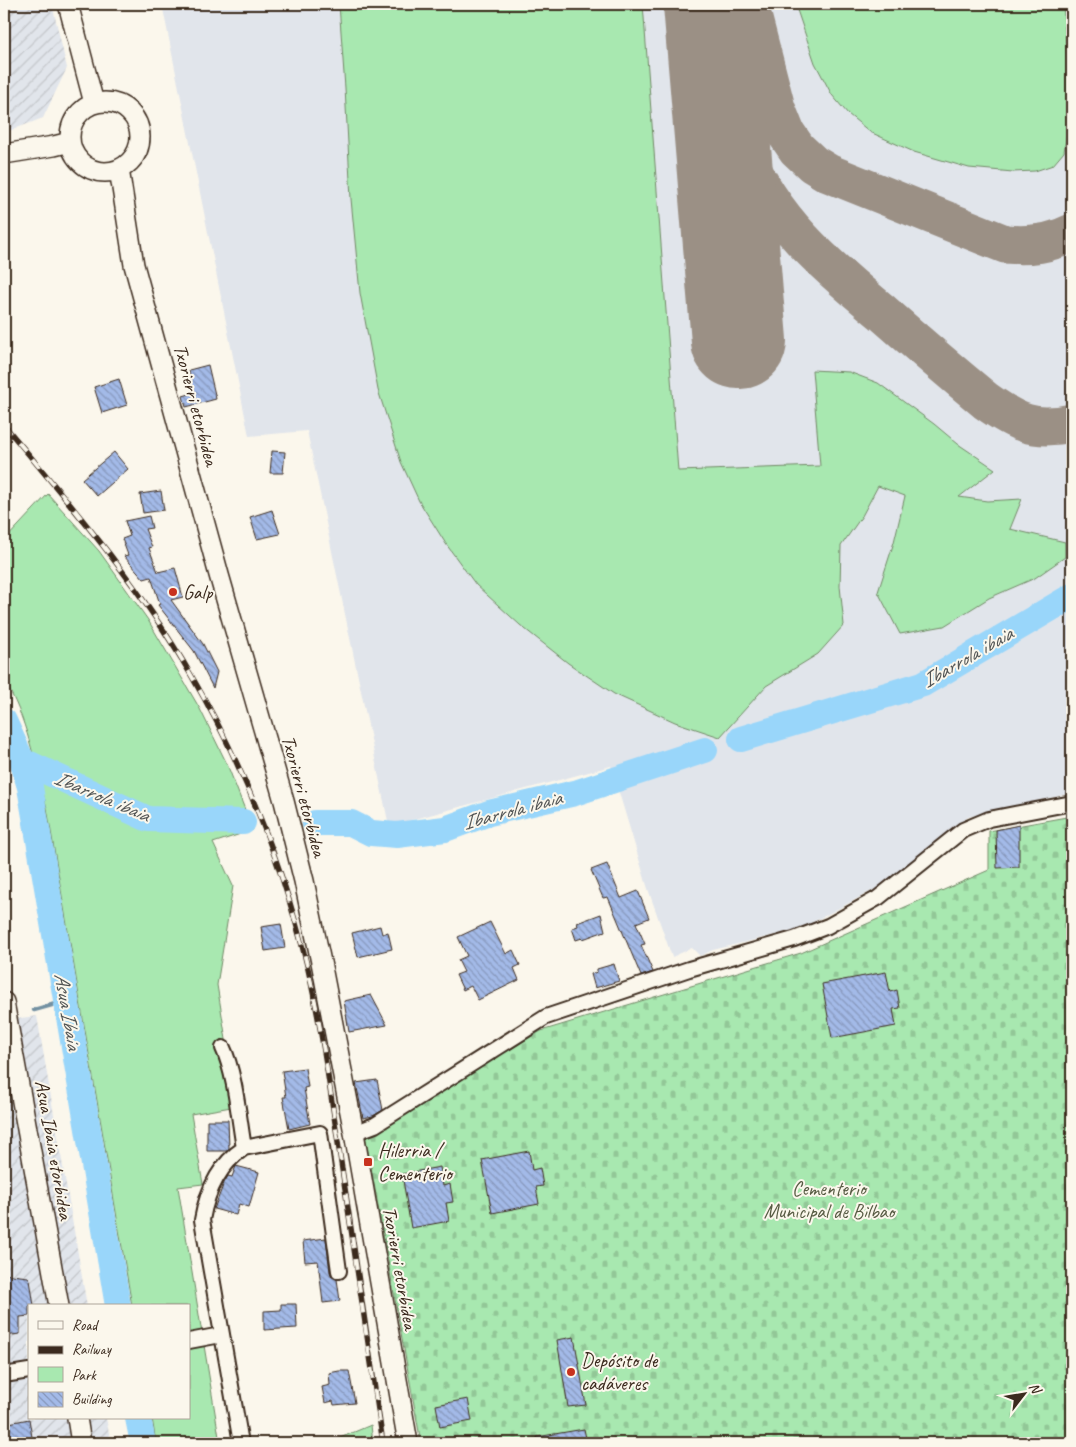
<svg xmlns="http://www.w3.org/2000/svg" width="1076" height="1447" font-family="Caveat,sans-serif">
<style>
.built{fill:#e1e5eb}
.industrial{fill:url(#industrial-furrows)}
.green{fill:#a8e8b0;stroke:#728967}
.cemetery{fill:url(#cemetery-stones);stroke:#728967}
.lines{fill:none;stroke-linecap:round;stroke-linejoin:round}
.stream{stroke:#7391a2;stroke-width:4.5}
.river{stroke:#99d6fa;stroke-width:26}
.taxiway{stroke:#9b9085;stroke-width:39}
.runway{stroke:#9b9085;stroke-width:96}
.building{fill:url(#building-back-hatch);stroke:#3b2a1e}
.street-casing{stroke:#3b2a1e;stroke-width:18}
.secondary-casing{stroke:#3b2a1e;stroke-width:22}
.street{stroke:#fbf7ec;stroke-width:14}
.secondary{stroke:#fbf7ec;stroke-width:19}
.rail-casing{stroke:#3b2a1e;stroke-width:5.5}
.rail{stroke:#fbf7ec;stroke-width:4;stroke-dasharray:11;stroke-linecap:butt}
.poi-dot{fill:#c8321e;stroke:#fbf7ec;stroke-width:2}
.labels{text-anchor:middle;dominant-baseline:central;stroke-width:4;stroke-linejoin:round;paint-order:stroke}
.street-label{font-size:20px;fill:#3b2a1e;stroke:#fbf7ec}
.poi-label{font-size:20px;fill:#3b2a1e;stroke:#fbf7ec;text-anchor:start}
.park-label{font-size:20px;fill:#565a42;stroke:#fbf7ec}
.water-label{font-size:21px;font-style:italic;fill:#525555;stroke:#fbf7ec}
</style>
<defs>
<pattern id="industrial-furrows" width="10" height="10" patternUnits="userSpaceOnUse" patternTransform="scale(1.25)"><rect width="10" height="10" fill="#e1e5eb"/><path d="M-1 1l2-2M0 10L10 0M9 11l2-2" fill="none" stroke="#c2c5c9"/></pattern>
<pattern id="cemetery-stones" width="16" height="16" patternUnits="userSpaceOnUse" patternTransform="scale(1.25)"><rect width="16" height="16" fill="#a8e8b0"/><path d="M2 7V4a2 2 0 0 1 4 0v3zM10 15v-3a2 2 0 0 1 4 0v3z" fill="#92c797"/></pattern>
<pattern id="building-back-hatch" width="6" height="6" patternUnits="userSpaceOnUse" patternTransform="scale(1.25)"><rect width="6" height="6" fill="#a3bae8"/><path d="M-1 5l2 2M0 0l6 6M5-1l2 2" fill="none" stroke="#8697bb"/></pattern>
</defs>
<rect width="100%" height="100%" fill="#fbf7ec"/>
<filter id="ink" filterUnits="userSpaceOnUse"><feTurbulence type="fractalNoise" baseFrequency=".02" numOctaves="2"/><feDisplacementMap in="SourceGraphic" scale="10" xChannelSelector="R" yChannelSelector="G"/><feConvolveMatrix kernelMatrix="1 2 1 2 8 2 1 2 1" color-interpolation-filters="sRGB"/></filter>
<g filter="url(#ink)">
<path class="built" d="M162,4H1072V793L968,817L881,886L800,929L713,950L700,956L692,948L672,957L648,889L611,766L389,826L307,431L249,436Z"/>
<path class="industrial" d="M4,4H52L67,68L43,118L4,133Z
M37,1016L87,1306H29V1418H106L111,1443H4V1020Z"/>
<path class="green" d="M339,4H643L678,471L820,466L812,370L849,372L878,383L934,424L958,444L995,469L959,497L987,501L1022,499L1010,529L1065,542V557L1035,578L989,598L944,626L900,634L878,592L894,542L905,496L878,486L862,516L841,546L840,586L844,625L818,654L766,686L720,737L675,722L614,694L568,663L520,625L476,585L446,544L419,501L401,462L378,390L360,293L351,199L345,88Z
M795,4H1063L1071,105L1064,152L1053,165L1035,171L1013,172L969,168L914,152L870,132L848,114L832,95L815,63Z
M48,494L99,551L148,620L200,709L227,764L253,830L213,843L233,886L217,985L237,1106L191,1114L203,1184L178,1187L220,1443H156L152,1418H189V1306H132L47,808C36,768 26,714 4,681V541Z
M371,1425L373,1443H328Z"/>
<path class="cemetery" d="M1072,816V1443H421L365,1134L541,1031L801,953L989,870V831Z"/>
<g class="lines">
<path class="stream" d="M34,1010L66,1001"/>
<path class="river" d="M4,721L23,763L30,787L118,1306
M741,739L923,684L1072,596
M23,763L30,764L148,819L243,822
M315,823H351L371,833L397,835L445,829L489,813L575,793L705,750
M138,1418L143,1443"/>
<path class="taxiway" d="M749,4L776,108L786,133L797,149L813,164L828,173L1005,244C1031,246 1049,244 1072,233
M712,20C720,64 727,108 743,149C772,220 825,265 882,312C916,342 951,372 986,401C1017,423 1033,431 1072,423"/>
<path class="runway" d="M711,4L739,341"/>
</g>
<path class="building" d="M208,365L216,399L186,407L183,396L193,393L189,370Z
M119,379L127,405L102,413L94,387Z
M272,451L285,452L283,473H270Z
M114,452L128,469L97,496L82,479Z
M161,491L164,510L143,513L140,494Z
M272,510L280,534L257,539L250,517Z
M149,516L152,528L145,529L152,547L149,548L158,572L175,568L183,597L171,600L203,644L217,672L213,688L194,651L158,605L160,604L151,577L144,579L124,556L128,555L122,539L130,536L125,521Z
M1019,825V867L997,868L996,830Z
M607,864L621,898L638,891L649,918L636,923L645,944L641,945L653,972L641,976L608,897L603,898L591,870Z
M601,914L605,931L583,939L582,938L576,940L572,928L578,926L577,923Z
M490,922L506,954L513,950L520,965L514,968L519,980L478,1000L471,986L463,990L456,975L464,972L458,960L467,956L458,937Z
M281,924L285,948L265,951L261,927Z
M380,926L382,934L388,932L392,949L358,957L352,933Z
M614,964L619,981L595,988L591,974L597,972V969Z
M886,972L890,992L897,990L900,1008L893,1009L896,1026L832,1038L822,984Z
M371,995L387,1025L349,1032L344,1001Z
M305,1068L308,1087L304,1088L310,1124L289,1129L283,1097H286L282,1071Z
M377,1080L383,1110L373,1116L363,1118L356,1083Z
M207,1120H228L229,1148L227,1151H207Z
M529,1151L532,1170L540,1168L543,1186L536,1187L539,1204L492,1213L482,1160Z
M236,1166L259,1172L249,1207L239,1204L236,1215L214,1209L224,1183L228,1176L232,1177Z
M440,1167L443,1186L450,1184L453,1202L446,1203L449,1221L411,1228L402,1174Z
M326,1238L330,1272L332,1277L337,1279L340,1301L323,1303L318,1261L305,1262L303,1241Z
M4,1274L28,1277L30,1280L34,1306H29V1316L20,1317V1334L4,1336Z
M281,1304H296L297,1328L264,1330V1311L281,1310Z
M574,1337L586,1405L568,1407L557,1340Z
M339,1371H349L355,1403L334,1405L333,1401L325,1403L322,1387L330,1385L329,1373Z
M468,1399L472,1421L440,1427L436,1405Z
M29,1419L33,1443H4V1424Z
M584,1429L587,1443H538L537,1437Z"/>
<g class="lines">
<g class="street-casing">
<path id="street" d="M223,1048C235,1073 239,1119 244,1148C220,1164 207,1191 202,1220L241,1443
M354,1133L375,1125L546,1017L689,969L794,939L828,926L878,898L963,830L989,819L1072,803
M244,1148L320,1133L339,1271
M189,1341L221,1335
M4,1375L29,1371"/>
</g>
<g class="secondary-casing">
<path id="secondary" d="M68,4L94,103
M70 137a35 35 0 1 1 70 0a35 35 0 1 1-70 0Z
M4,154L54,146L70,142
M119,169L134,265L219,575L284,801L304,881L322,967L354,1133L408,1443
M4,1002L59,1306
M77,1418L81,1443"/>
</g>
<use href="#street" class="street"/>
<use href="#secondary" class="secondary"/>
<g class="rail-casing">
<path id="rail" d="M4,425C71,505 139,584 191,675C244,766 283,866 308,969C325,1043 334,1120 346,1195C358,1278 370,1361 383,1443"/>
</g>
<use href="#rail" class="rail"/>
</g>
</g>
<g class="poi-dot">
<circle cx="173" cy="592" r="5"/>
<rect x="363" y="1157" width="10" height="10" rx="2.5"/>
<circle cx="571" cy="1372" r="5"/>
</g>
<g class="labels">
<g class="street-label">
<text transform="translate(196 405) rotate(75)">Txorierri etorbidea</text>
<text transform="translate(304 796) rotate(75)">Txorierri etorbidea</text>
<text transform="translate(54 1150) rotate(80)">Asua Ibaia etorbidea</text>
<text transform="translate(400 1268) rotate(80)">Txorierri etorbidea</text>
</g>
<g class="poi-label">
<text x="183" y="592">Galp</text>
<text x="378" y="1150">Hilerria /<tspan x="378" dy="23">Cementerio</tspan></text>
<text x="581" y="1360">Depósito de<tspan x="581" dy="23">cadáveres</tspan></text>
</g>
<g class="park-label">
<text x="829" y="1188">Cementerio<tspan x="829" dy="23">Municipal de Bilbao</tspan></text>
</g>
<g class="water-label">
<text transform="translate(967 657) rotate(-30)">Ibarrola ibaia</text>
<text transform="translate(102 796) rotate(23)">Ibarrola ibaia</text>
<text transform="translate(512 810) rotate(-15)">Ibarrola ibaia</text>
<text transform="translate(68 1011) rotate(80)">Asua Ibaia</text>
</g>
</g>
<rect width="1076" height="1447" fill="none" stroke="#fbf7ec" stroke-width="20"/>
<rect x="10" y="10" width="1056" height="1427" fill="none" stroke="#3b2a1e" stroke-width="2" filter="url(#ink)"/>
<rect x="28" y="1304" width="162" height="115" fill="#fbf7ec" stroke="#aea59a"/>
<rect x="38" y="1321" width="25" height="8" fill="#fbf7ec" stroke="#aea59a"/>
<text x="72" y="1330" font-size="15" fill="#3b2a1e">Road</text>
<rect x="38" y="1346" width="25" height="8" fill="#3b2a1e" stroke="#aea59a"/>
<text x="72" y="1354" font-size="15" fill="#3b2a1e">Railway</text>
<rect x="38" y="1367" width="25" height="15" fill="#a8e8b0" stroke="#aea59a"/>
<text x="72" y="1380" font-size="15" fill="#3b2a1e">Park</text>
<rect x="38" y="1392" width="25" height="15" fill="url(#building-back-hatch)" stroke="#aea59a"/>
<text x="72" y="1404" font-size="15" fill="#3b2a1e">Building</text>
<g transform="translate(1024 1394) rotate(59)" stroke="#fbf7ec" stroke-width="4" paint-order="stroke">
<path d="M0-4L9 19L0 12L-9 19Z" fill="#3b2a1e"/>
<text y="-8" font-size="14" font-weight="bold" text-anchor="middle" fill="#3b2a1e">N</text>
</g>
</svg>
